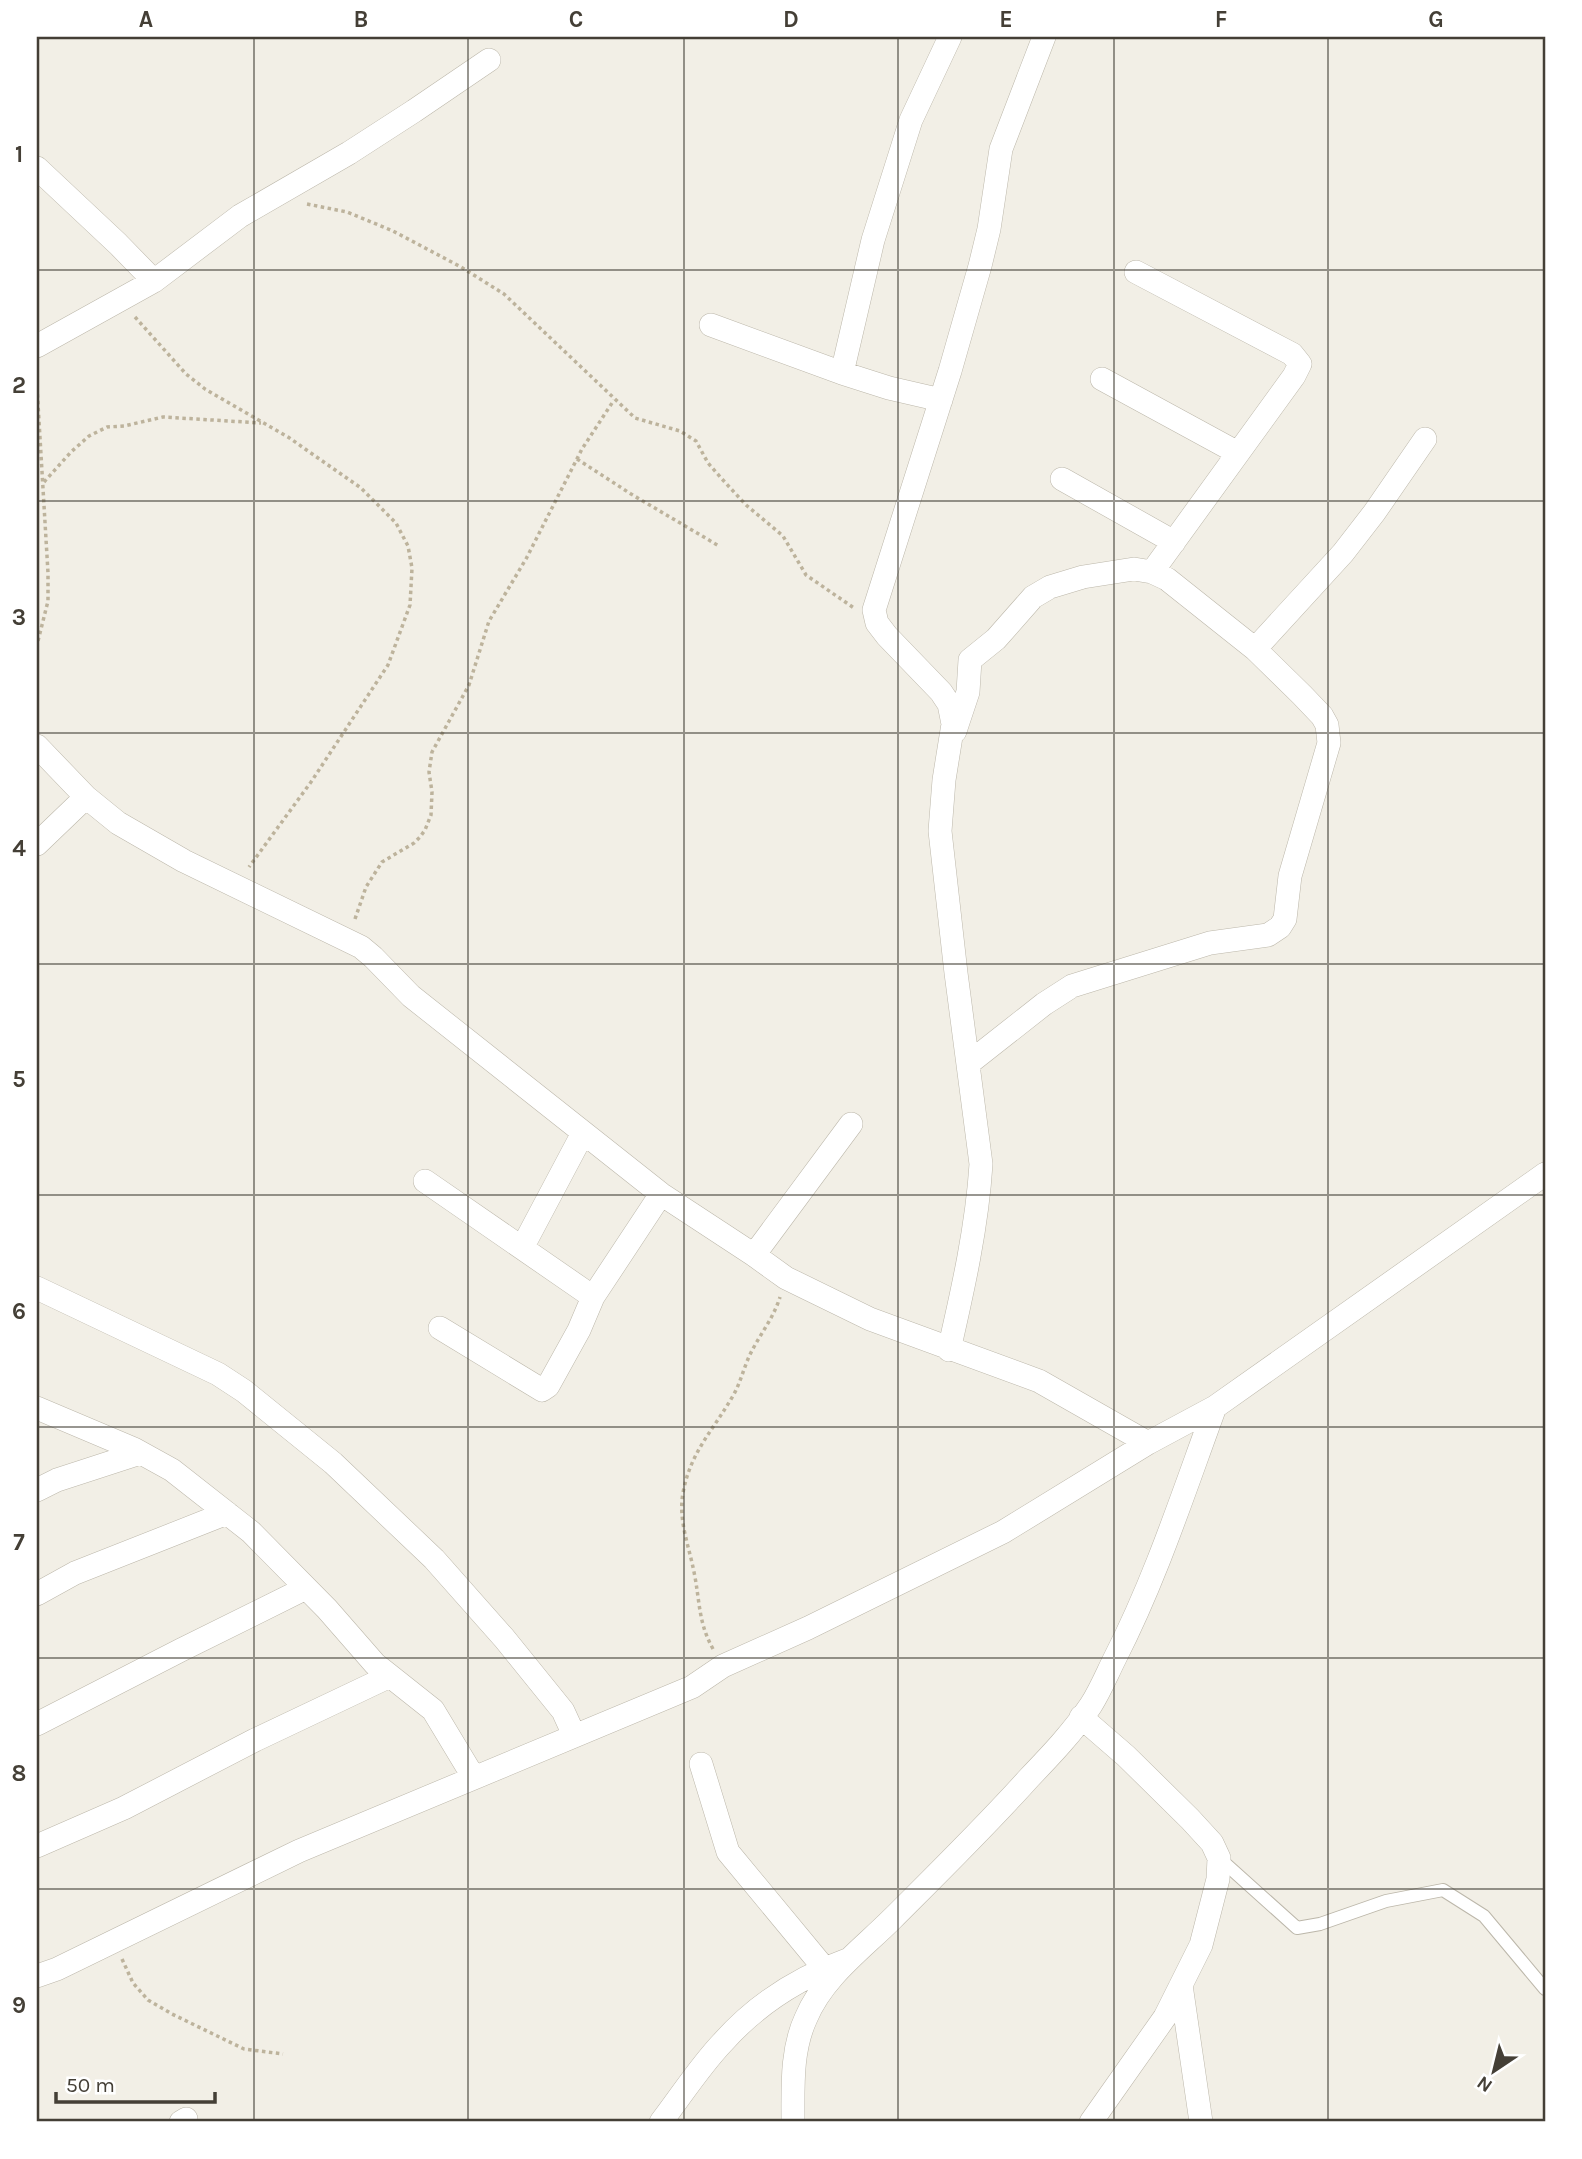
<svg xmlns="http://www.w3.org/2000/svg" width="1582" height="2159" font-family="Karla,sans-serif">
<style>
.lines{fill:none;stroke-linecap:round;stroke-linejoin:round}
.lane-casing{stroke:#bcb7aa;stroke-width:14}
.street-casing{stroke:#bcb7aa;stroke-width:24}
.path{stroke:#bdb39c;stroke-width:3.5;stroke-dasharray:3.5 3.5;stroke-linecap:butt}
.lane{stroke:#fff;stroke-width:12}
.street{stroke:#fff;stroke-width:23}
.grid{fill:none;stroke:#443f36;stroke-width:2;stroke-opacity:0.55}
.neatline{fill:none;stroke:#443f36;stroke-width:2.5}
.grid-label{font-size:23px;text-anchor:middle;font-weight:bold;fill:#443f36}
</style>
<rect width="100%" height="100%" fill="#f2efe6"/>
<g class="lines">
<g class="lane-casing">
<path id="lane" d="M1219,1858L1297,1928L1320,1924L1386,1901L1443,1890L1484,1916L1545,1989"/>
</g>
<g class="street-casing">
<path id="street" d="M37,168L118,244L154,281
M1136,272L1292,354L1300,364L1294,376L1152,572
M711,325L842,373L889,388L941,400
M37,346L154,281L240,216L349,153L414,111L489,60
M842,373L873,240L911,120L950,37
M1102,379L1238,453
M1062,479L1174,542
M1255,649L1343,553L1374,513L1425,439
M955,731L968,692L970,660L996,639L1033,597L1050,587L1083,577L1134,569L1152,572L1167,579L1255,649L1302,695L1322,716L1327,725L1329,743L1290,876L1285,919L1280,927L1268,935L1210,943L1072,986L1044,1004L969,1063
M37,746L86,797L118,823L184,861L361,947L373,957L411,996L661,1194L754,1255L786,1278L870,1319L1039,1381L1148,1443
M37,844L86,797
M425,1181L593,1297
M522,1248L583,1133
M754,1255L851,1124
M37,1288L218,1374L244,1391L333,1463L434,1559L504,1638L563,1711L574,1735
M440,1328L542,1390L548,1386L579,1330L593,1297L661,1194
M949,1350C963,1289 977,1227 981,1164L956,973L940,831L944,780L953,724L949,704L941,692L887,636L877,623L874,610L950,371L980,266L989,229L1001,149L1044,37
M37,1408L134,1449L172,1470L251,1532L327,1609L375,1664L433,1710L474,1778
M37,1490L57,1480L140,1453
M37,1594L75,1573L227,1513
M1081,1717L1126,1756L1190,1819L1212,1843L1219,1858L1218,1879L1201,1945L1165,2017L1091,2122
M37,1724L181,1650L306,1588
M701,1764L728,1852L824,1968
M37,1846L124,1808L255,1740L390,1676
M37,1976L57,1969L299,1851L692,1687L723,1666L808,1628L1003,1532L1148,1443L1215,1407L1545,1174
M1181,1985L1201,2122
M181,2122L186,2119
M661,2122C681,2096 700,2066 723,2042C757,2004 800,1977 847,1960
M793,2122C793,2087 791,2050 806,2018C823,1977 862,1949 892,1919C939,1872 985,1827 1029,1778C1051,1755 1073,1732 1091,1705C1100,1691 1107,1674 1115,1658C1156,1578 1184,1491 1215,1407"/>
</g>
<path class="path" d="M307,204L347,212L393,231L461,267L504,294L635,418L680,431L696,441L708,463L722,479L746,505L783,536L806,575L854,608
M135,317L186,374L205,389L288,437L361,488L396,523L408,546L412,568L410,605L388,665L311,782L249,867
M37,387L48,573V601L37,645
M577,459L631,494L719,546
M44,482L71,452L89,436L107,427L124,426L163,417L261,423
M355,919L366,887L382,862L414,843L420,837L425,830L431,815L432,792L429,772L432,752L469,685L489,621L526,559L582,449L614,400
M713,1649C698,1622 700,1601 694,1572C689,1546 678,1520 683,1493C690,1452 715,1428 734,1394C740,1383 743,1371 748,1359C757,1338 773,1320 780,1297
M122,1959L133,1983L148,2000L172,2014L244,2049L283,2054"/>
<use href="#lane" class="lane"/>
<use href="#street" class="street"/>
</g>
<path class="grid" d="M254,37V2122M468,37V2122M684,37V2122M898,37V2122M1114,37V2122M1328,37V2122M37,270H1545M37,501H1545M37,733H1545M37,964H1545M37,1195H1545M37,1427H1545M37,1658H1545M37,1889H1545"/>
<rect width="1582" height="2159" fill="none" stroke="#ffffff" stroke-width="77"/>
<g transform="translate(1494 2071) rotate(215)" stroke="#ffffff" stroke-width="5" paint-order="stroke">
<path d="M0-5L12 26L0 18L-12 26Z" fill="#443f36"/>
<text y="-10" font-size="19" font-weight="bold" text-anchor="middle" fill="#443f36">N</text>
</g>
<path d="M56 2092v10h159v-10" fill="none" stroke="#443f36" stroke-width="3.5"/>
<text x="66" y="2092" font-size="21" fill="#443f36" stroke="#ffffff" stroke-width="5" paint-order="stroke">50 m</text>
<rect x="38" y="38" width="1506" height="2082" class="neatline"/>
<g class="grid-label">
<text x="146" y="27">A</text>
<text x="361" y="27">B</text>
<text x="576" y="27">C</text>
<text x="791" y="27">D</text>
<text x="1006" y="27">E</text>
<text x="1221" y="27">F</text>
<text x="1436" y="27">G</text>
<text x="19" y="162">1</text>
<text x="19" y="393">2</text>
<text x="19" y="625">3</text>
<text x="19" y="856">4</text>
<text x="19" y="1087">5</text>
<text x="19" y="1319">6</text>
<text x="19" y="1550">7</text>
<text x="19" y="1781">8</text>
<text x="19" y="2013">9</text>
</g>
</svg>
